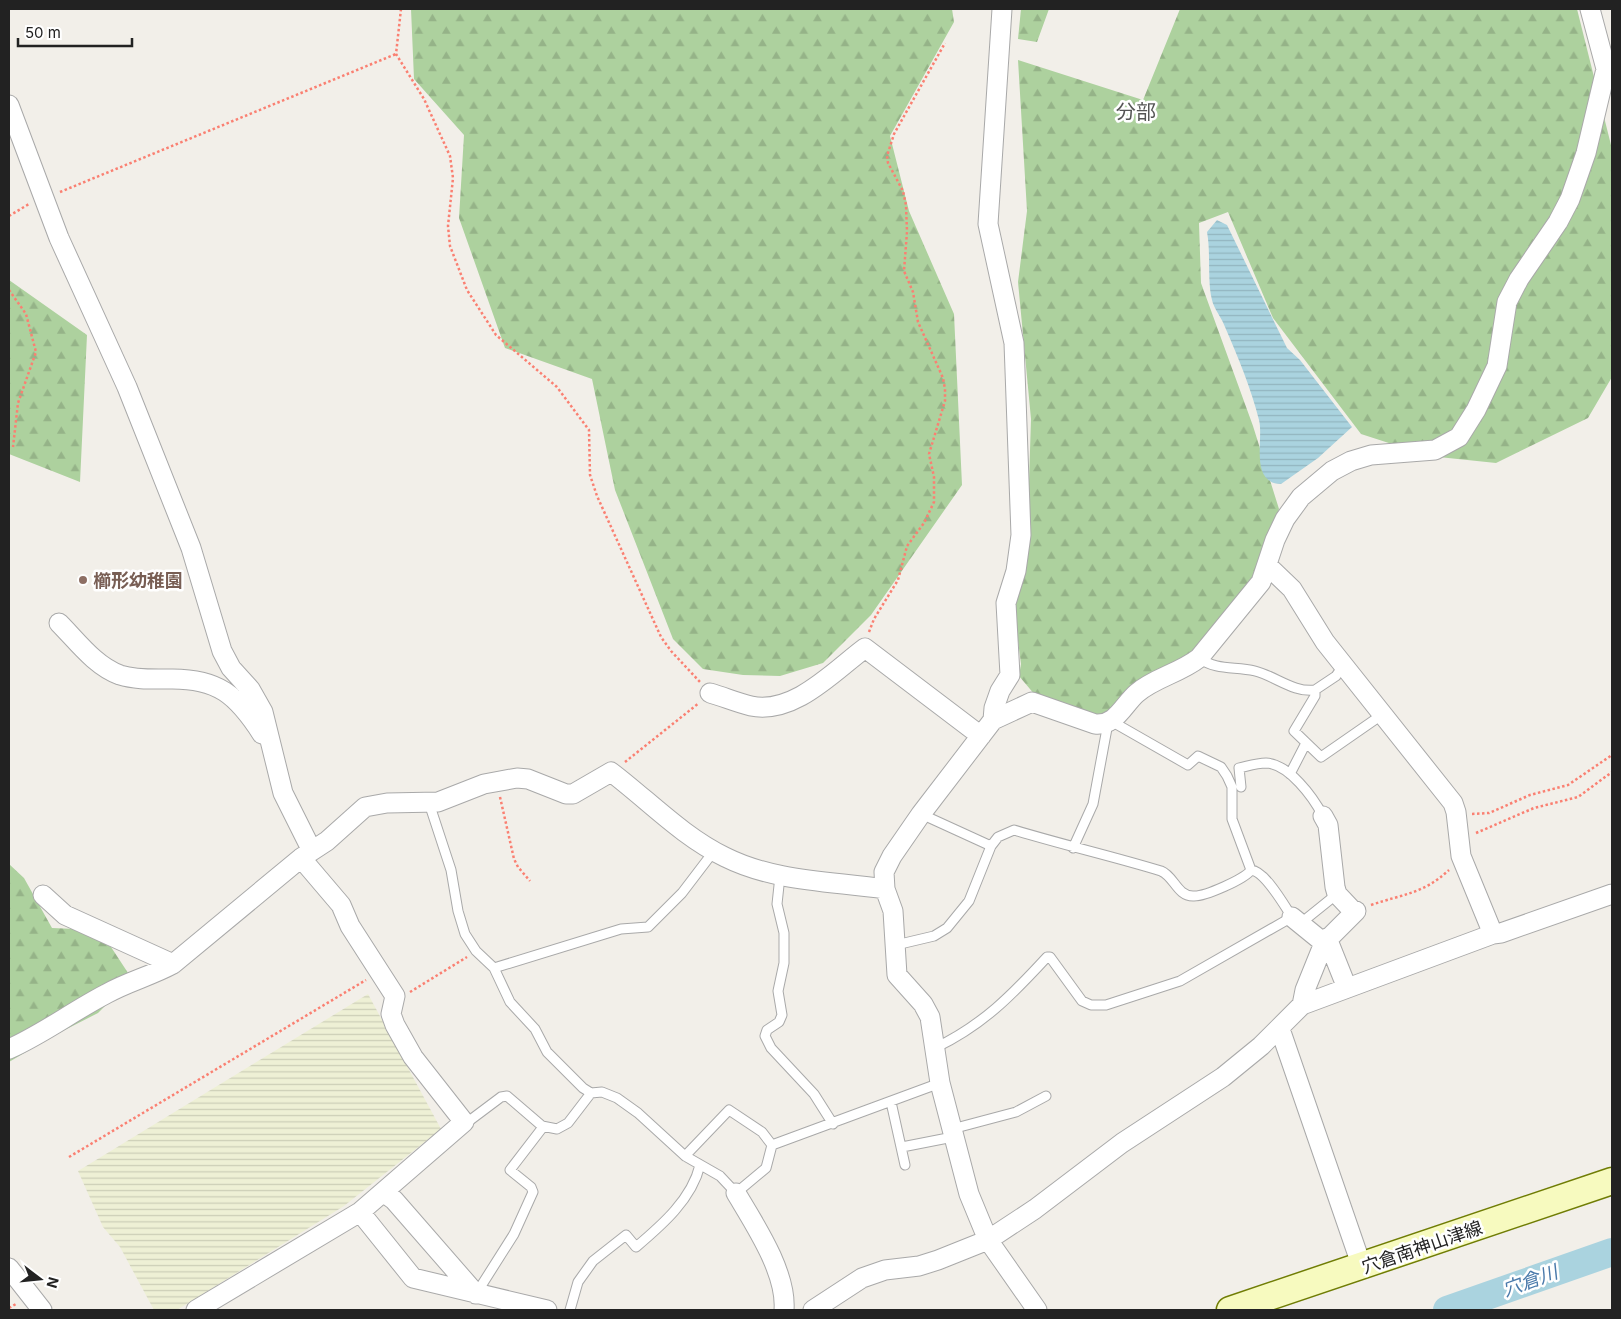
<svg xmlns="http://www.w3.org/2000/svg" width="1621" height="1319" font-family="Inter,'Noto Sans JP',sans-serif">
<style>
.farmland{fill:url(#farmland-rules)}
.forest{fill:url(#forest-firs)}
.water{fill:url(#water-rules)}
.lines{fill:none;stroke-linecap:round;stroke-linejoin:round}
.river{stroke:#aad3df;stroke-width:28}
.service-casing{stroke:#a9a9a9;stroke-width:11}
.minor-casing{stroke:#a9a9a9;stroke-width:21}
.secondary-casing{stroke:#707d05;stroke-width:29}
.path{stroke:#fa8072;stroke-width:2.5;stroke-dasharray:2.5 2.5;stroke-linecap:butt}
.service{stroke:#fff;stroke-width:9}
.minor{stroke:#fff;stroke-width:19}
.secondary{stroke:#f7fabf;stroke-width:26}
.education-dot{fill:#8d6e63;stroke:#fff;stroke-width:2}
.labels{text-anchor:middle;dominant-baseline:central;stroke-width:5;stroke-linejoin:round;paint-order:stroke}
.education-label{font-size:18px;font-weight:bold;fill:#785e54;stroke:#fff;text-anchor:start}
.street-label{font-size:18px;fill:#222;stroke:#fff}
.water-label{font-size:19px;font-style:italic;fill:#4a7aab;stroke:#fff}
.quarter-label{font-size:20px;fill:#555;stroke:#fff}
</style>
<defs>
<pattern id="farmland-rules" width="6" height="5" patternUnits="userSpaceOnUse" patternTransform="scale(1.25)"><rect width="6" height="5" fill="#eef0d5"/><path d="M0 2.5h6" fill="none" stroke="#ccceb7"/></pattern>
<pattern id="forest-firs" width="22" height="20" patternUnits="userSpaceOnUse" patternTransform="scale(1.25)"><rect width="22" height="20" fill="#add19e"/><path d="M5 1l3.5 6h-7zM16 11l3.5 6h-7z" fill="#95b388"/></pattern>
<pattern id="water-rules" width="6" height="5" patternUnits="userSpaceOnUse" patternTransform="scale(1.25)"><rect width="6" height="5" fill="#aad3df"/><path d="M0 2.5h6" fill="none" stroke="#92b5bf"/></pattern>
</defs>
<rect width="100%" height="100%" fill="#f2efe9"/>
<path class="farmland" d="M368,994L441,1129L344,1206L177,1310H154L120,1247L103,1227L78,1171Z"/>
<path class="forest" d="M411,9H952L954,22L890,136L909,211L954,314L962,485L871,615L823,663L780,676L743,675L703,669L673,639L615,490L592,379L505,348L459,218L464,135L414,79Z
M1021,9H1049L1037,42L1018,39Z
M1180,9H1577L1612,149V377L1588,418L1496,463L1429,456L1361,434L1273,318L1228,212L1199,223L1201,283L1253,426L1279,509L1257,577L1195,654L1107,715L1097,716L1035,695L1019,676L1021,664L1014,610L1027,545L1031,419L1018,282L1027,211L1018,60L1143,100Z
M9,280L87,335L80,482L9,454Z
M9,864L24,878L52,928L76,929L111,947L132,979L98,1013L53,1036L9,1062Z"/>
<path class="water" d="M1217,220L1227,225L1287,348L1300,360L1352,427L1318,458L1281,484C1249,483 1264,439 1259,420C1251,388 1238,357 1225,327C1222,318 1214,309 1212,300C1207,281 1211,253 1207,232Z"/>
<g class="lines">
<path class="river" d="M1447,1310L1612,1252"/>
<g class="service-casing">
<path id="service" d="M1199,658C1217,671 1235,666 1255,671C1275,676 1294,693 1315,690
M1343,666L1336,676L1315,690V696L1294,731L1321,757L1383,714
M1111,721L1188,765L1198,756L1221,767L1227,776L1232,787V819L1251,870
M1290,774L1306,743
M1241,787L1239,768C1248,766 1257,763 1266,763C1289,764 1313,797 1323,816
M429,803L451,870L458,911L465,934L476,951L494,968L510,1002L535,1029L547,1052L583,1088L591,1093L602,1092L617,1098L638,1113L685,1156L720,1176L736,1193L766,1168L772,1145L940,1083
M921,814L991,846
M1073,848L1093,804L1108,723
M780,876L777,904L784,933V963L778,991L782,1015L779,1022L767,1030L765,1036L771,1048L814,1094L833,1124
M1301,923L1337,894
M896,945L934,936L947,928L969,901L991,846L998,837L1014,830C1063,845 1112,856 1161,871C1174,876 1177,896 1193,896C1204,897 1245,879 1251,870C1265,871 1284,905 1292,917L1180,981L1106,1005H1091L1082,1001L1050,957H1047C1012,995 983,1025 935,1048
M494,968L621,929L648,927L682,893L714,851
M891,1102L905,1165
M464,1122L469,1121L501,1097L507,1096L542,1126L557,1129L568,1123L591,1093
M952,1129L1016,1112L1046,1096
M902,1147L953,1137
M685,1156L729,1110L762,1132L772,1145
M476,1294L514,1234L533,1192L531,1187L510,1170L543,1127
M570,1310L578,1282L593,1261L626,1235L636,1247C662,1225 692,1199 700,1165"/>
</g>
<g class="minor-casing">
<path id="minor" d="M1002,9L988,224L1014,343L1021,535L1016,571L1006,603L1010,675L1000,691L994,708L993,720L921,814L892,856L884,872L885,889L893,911L897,975L923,1004L930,1017L940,1083L969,1194L988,1240L1037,1310
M1590,9L1609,80
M9,105L59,238L127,387L191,548L222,651L231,668L250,689L263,712L283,793L312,851
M1268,566L1292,589L1325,642L1453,803L1456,812L1461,856L1493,934
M59,623C77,641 95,666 120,675C136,680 153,679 169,679C218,678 237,695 262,734
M710,693C724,697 738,703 751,706C794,715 834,671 865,648L981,736
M993,720L1032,702L1095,724C1116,726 1123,705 1137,693C1154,678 1180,673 1199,658L1261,582L1275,540L1285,519L1301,497L1332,471L1351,461L1371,455L1435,450L1459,437L1476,410L1497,366L1507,302L1519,279L1558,222L1570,199L1586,153L1606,69
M1323,816L1328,825L1335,887L1337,894L1354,912
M43,895L65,915L173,964
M1292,917L1324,943
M1327,938L1347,988
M1302,1005L1305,990L1324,943L1356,911
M1280,1029L1362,1267
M9,1049C43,1034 73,1011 106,994C127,982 151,976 173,964L301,858L327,841L365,807L387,803L438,802L484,784L517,778L528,779L566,794H573L611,772C648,800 683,837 725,857C775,882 831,881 885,889
M383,1192L394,1200L476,1294
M736,1193C755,1225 787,1273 784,1310
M360,1212L413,1278L547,1310
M9,1268L42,1310
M196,1310L360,1212L464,1122L413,1057L395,1025L391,1014L395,996L350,926L341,905L301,858
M813,1310L862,1278L885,1270L919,1266L938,1260L988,1240L1035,1209L1122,1143L1223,1077L1261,1046L1302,1005L1493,934L1501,933L1612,894"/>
</g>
<g class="secondary-casing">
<path id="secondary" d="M1230,1310L1612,1181"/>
</g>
<path class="path" d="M401,9L396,54L424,99L450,156L453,178L448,226L450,246L467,290L496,335L557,387L589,430L590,475L597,496L661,637L671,651L700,682
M60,192L396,54
M9,216L29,204
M9,290L26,314L36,352L18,403L13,447
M869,632L874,619L898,580L907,546L924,523L934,502V477L929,454L945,401V389L943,378L918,322L913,292L904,271L907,232L906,205L903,191L888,163L887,156L894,134L945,43
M625,762L699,703
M500,797L514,859L518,867L530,881
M1472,814L1489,813L1530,795L1568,785L1612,755
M1476,833L1534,808L1578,797L1612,772
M1371,905C1403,894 1423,894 1449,870
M410,992L467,957
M69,1157L366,980
M9,1308L16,1304"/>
<use href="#service" class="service"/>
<use href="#minor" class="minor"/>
<use href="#secondary" class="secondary"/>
</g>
<circle class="education-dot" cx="83" cy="580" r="5"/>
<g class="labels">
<g class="education-label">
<text x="93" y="580">櫛形幼稚園</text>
</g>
<g class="street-label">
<text transform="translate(1422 1247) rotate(-19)">穴倉南神山津線</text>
</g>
<g class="water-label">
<text transform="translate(1530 1281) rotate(-20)">穴倉川</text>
</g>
<g class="quarter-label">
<text x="1136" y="112">分部</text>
</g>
</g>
<rect width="1621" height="1319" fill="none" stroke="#222222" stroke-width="20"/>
<g transform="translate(40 1279) rotate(106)" stroke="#ffffff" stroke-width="4" paint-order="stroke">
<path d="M0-4L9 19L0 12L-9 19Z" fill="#222222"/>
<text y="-8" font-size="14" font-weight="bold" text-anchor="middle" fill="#222222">N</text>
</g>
<path d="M18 38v8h114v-8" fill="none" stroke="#222222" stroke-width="2.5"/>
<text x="25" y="38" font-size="15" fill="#222222" stroke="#ffffff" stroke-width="4" paint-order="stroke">50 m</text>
</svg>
